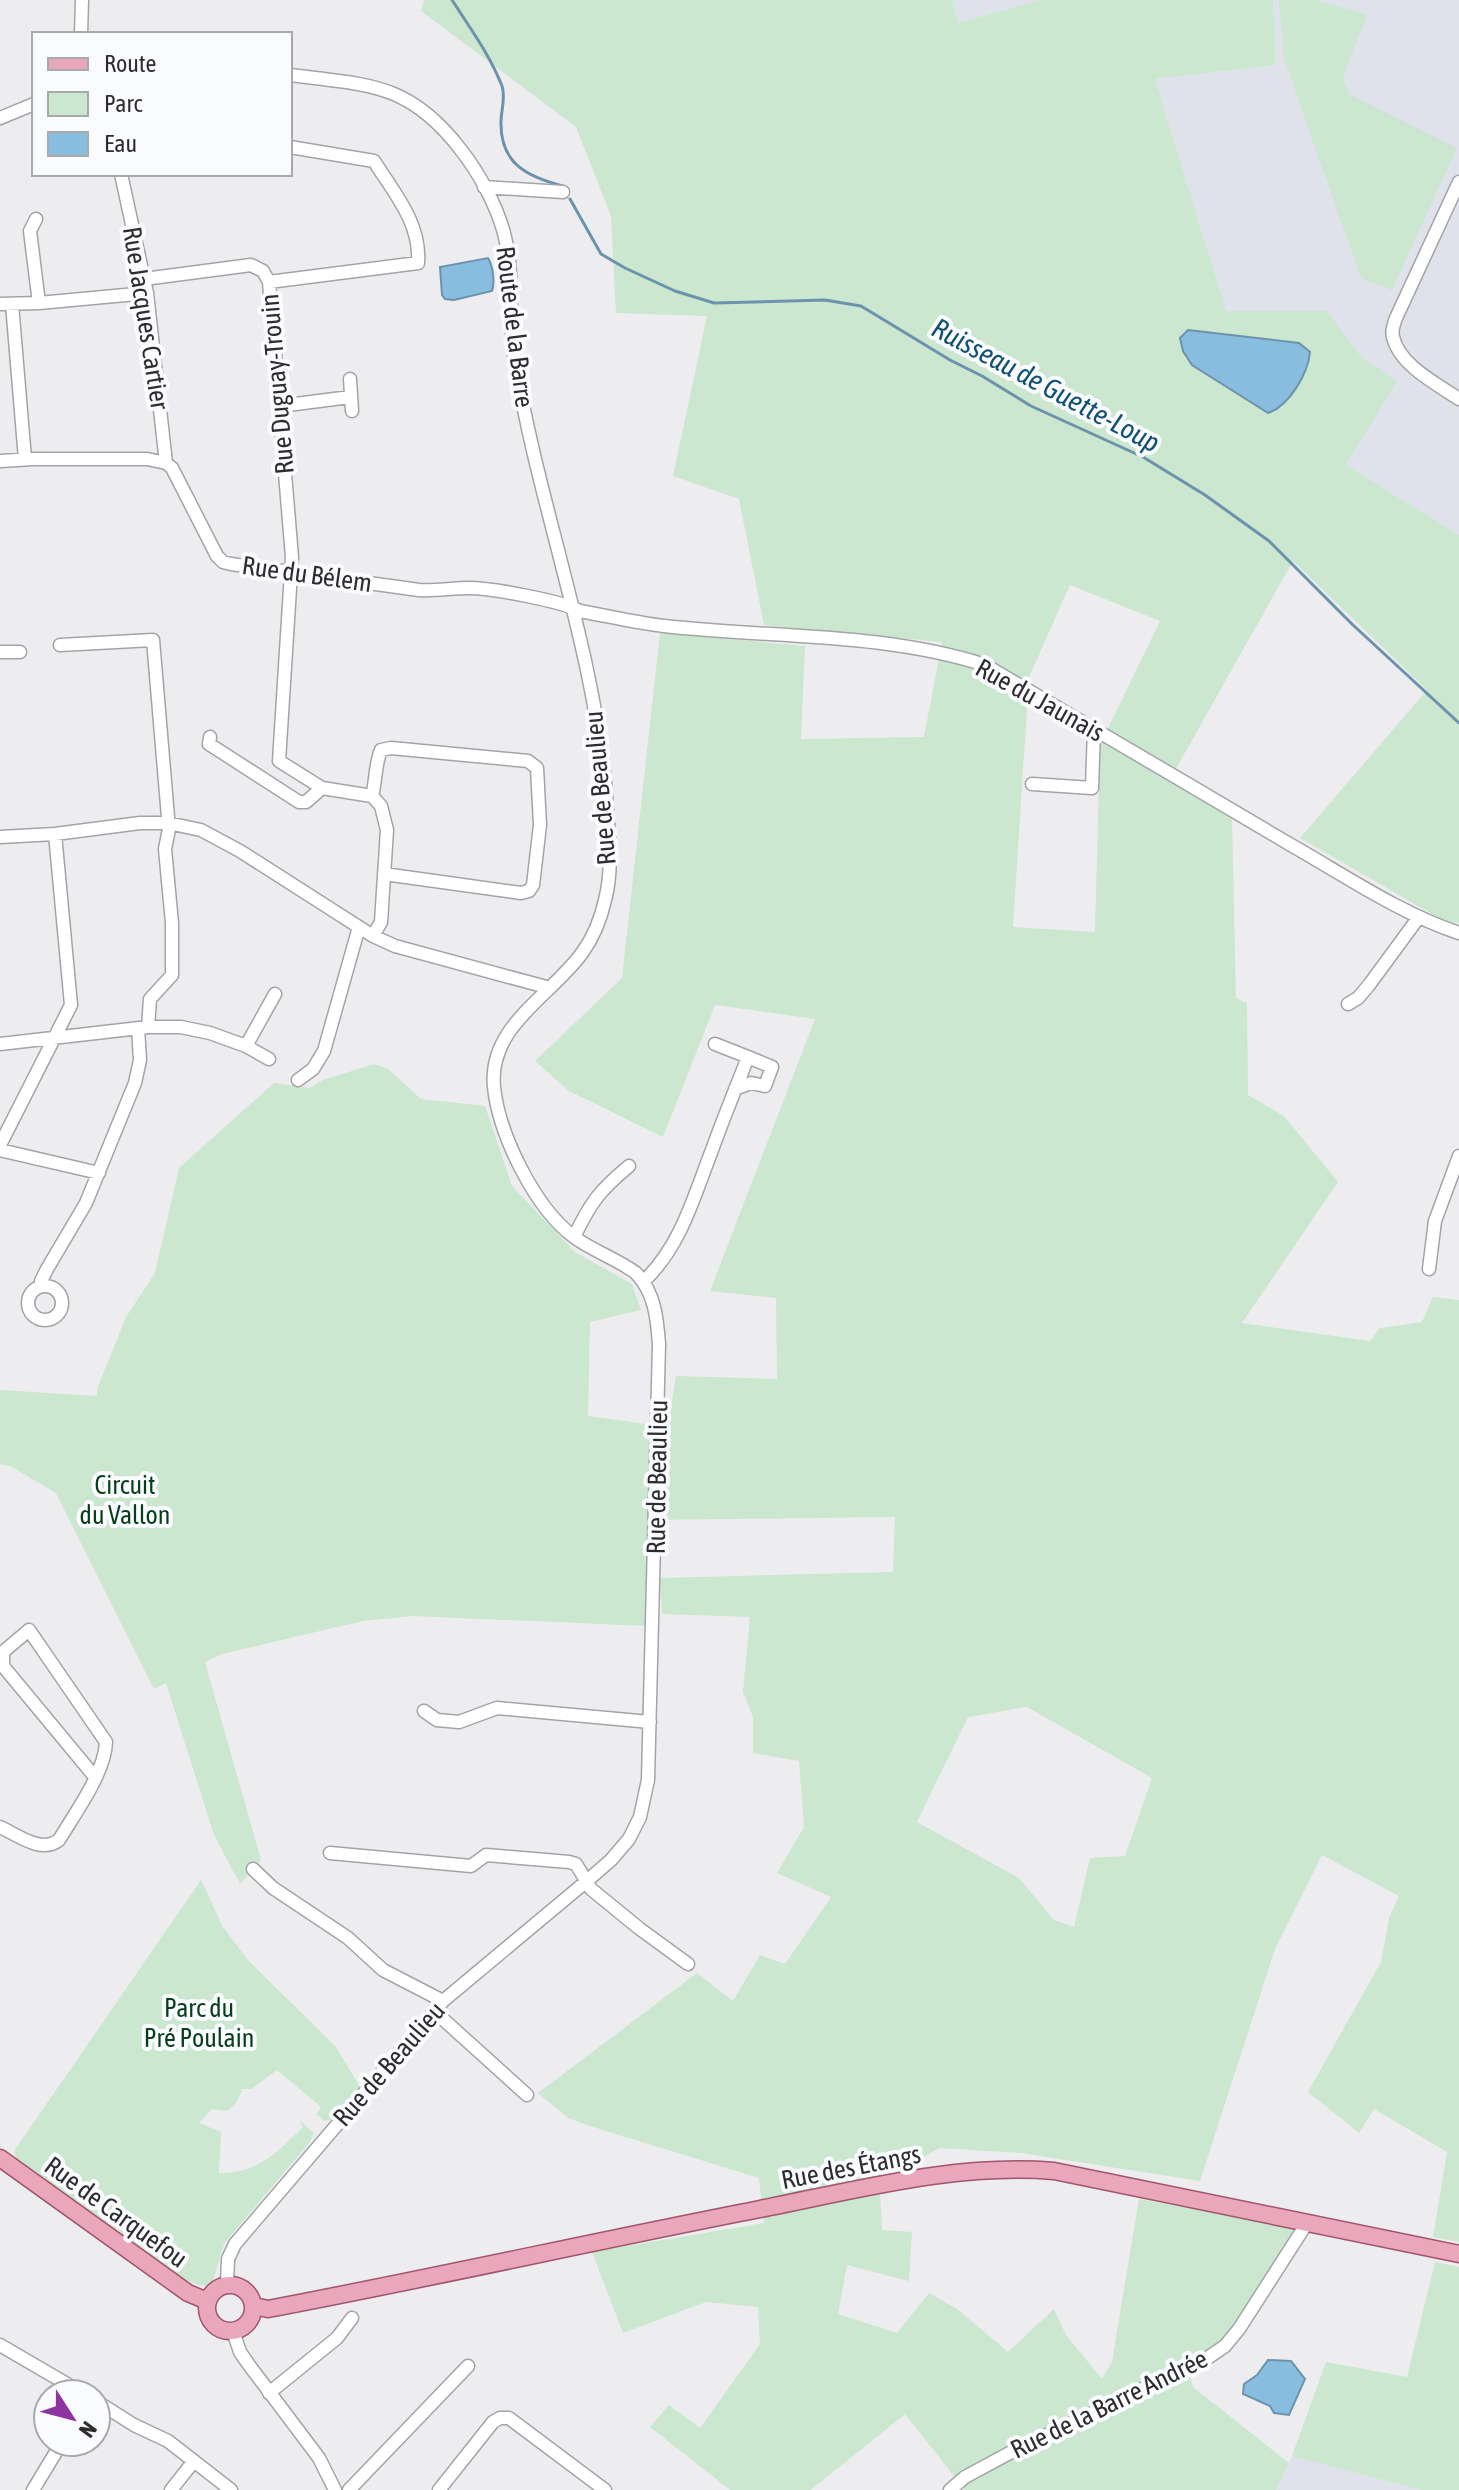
<svg xmlns="http://www.w3.org/2000/svg" width="1459" height="2490" font-family="'Asap Condensed',sans-serif">
<style>
.built{fill:#dfe1eb}
.green{fill:#cbe7cf;fill-rule:evenodd}
.water{fill:#89bde0;stroke:#6d92ab;stroke-width:2}
.lines{fill:none;stroke-linecap:round;stroke-linejoin:round}
.stream{stroke:#6d92ab;stroke-width:3}
.minor-casing{stroke:#a3a4a7;stroke-width:15}
.major-casing{stroke:#9f556c;stroke-width:19}
.minor{stroke:#fff;stroke-width:12}
.major{stroke:#eaa6bb;stroke-width:16}
.labels{text-anchor:middle;dominant-baseline:central;stroke-width:8;stroke-linejoin:round;paint-order:stroke}
.street-label{font-size:26px;fill:#2d2d2e;stroke:#fafbfe}
.park-label{font-size:26px;fill:#083e19;stroke:#fafbfe}
.water-label{font-size:28px;font-style:italic;fill:#125173;stroke:#fafbfe}
</style>
<rect width="100%" height="100%" fill="#ededf0"/>
<path class="built" d="M953,0H1040L958,23Z
M1273,0H1459V535L1346,465L1396,381L1362,358L1327,311H1226L1155,79L1276,65Z
M1292,2456L1421,2490H1276Z"/>
<path class="green" d="M424,0H953L958,23L1040,0H1273L1276,65L1155,79L1226,311H1327L1362,358L1397,381L1346,465L1459,535V923L1444,921L1300,838L1427,690L1293,561L1169,781L1232,819L1236,998L1247,1003L1248,1095L1284,1116L1338,1182L1242,1323L1370,1341L1380,1328L1422,1322L1433,1297L1459,1300V2242L1433,2237L1447,2152L1374,2109L1359,2133L1308,2092L1381,1962L1389,1918L1399,1896L1322,1855L1275,1949L1200,2181L1021,2153L939,2148L904,2169L879,2175L882,2230L912,2232L909,2281L847,2265L838,2314L897,2333L929,2293L957,2309L1008,2352L1054,2309L1066,2335L1102,2379L1112,2362L1139,2199L1295,2228L1228,2336L1210,2350L1184,2356L1193,2387L1289,2463L1276,2490H965L905,2414L811,2490H730L650,2427L669,2405L700,2428L760,2344L758,2307L706,2302L623,2333L592,2252L764,2223L759,2178L593,2127L568,2118L538,2093L697,1973L733,2001L760,1955L785,1964L831,1897L777,1873L804,1827L799,1761L753,1753V1717L743,1692L750,1617L662,1614L660,1578L893,1572L895,1517L652,1520L647,1626L412,1616L363,1621L222,1654L205,1662L261,1860L240,1884L214,1835L166,1683L154,1689L56,1493L12,1467L0,1464V1390L97,1396V1389L126,1317L155,1273L179,1168L274,1083L310,1088L323,1080L374,1064L388,1069L421,1099L485,1106L512,1186L575,1252L632,1284L641,1310L590,1322L588,1416L668,1427L676,1376L777,1379L776,1298L710,1291L815,1019L715,1005L663,1137L569,1091L535,1061L622,978L660,633L805,646L801,739L924,737L942,642L764,625L739,499L673,476L707,316L616,313L611,216L576,127L421,11ZM1070,585L1160,621L1100,745L1095,932L1013,927L1029,677ZM1027,1707L1152,1778L1125,1856L1090,1858L1074,1927L1054,1920L1019,1878L917,1822L968,1717Z
M1279,0H1316L1367,15L1343,77L1349,94L1457,148L1392,290L1361,278L1284,59Z
M201,1880L223,1927L248,1960L336,2047L360,2087L334,2119L325,2121L316,2114L321,2107L277,2070L251,2089H242C239,2100 236,2105 227,2111L212,2109L199,2123L221,2132L219,2173C257,2174 278,2152 303,2127L299,2120L314,2133L310,2142L226,2241C210,2271 224,2303 176,2274L16,2159L14,2151Z
M1435,2262L1459,2267V2490H1421L1292,2456L1326,2362L1407,2377Z"/>
<path class="water" d="M488,258C493,266 495,282 492,291L454,300L445,299L442,295L440,267Z
M1188,330L1299,343L1310,352C1308,374 1289,406 1268,413L1192,365L1183,351L1180,338Z
M1268,2360L1291,2361L1305,2379L1289,2415L1274,2413L1270,2406L1243,2394L1244,2384L1257,2375Z"/>
<g class="lines">
<path class="stream" d="M452,0C470,28 490,55 502,86C506,98 501,110 501,122C500,164 528,177 563,186
M570,199L601,254L625,268L675,291L714,303L825,300L861,306L950,360L982,376L1031,406L1143,457L1205,495L1269,541L1353,625L1459,723"/>
<g class="minor-casing">
<path id="minor" d="M81,34L82,0
M0,118L34,104
M121,174L147,293L166,463
M1459,182L1396,318C1394,324 1391,330 1393,337C1399,365 1437,384 1459,399
M484,187L563,192
M36,219L30,231L39,303
M144,279L251,265L263,271L269,282L292,557L279,761L322,788L372,796L381,806L387,830L381,922L373,936
M269,282L418,263C421,223 394,193 374,161L290,147
M0,304L39,303L147,293
M12,304L25,459
M350,379L352,411
M280,406L350,397
M0,461L33,459H147L166,463L172,468L217,556L223,562L231,564L419,590C436,591 452,588 469,588C492,588 561,601 580,611C608,616 636,623 664,626C770,638 882,632 985,665C1087,724 1189,785 1291,845C1344,875 1401,914 1459,933
M60,645L153,640L169,829L165,849L172,923V975L150,999L148,1027
M0,652H20
M210,737L209,744L299,802H306L322,788
M1032,784L1092,788L1094,729
M372,796C376,781 375,764 381,750L391,748L528,761L537,768L540,825L533,885L529,891L521,893L384,874
M0,837L55,834L140,823H168L201,830L240,851L373,936L395,946L550,988
M1348,1004L1358,998L1369,985L1419,917
M0,1044L148,1027H181L210,1033L246,1046L269,1059
M715,1044L748,1057
M246,1046L275,994
M298,1080L313,1069L324,1051L359,927
M0,1145L71,1005L55,834
M0,1150L99,1173
M574,1237C591,1202 599,1191 629,1166
M1429,1269L1435,1221L1459,1156
M644,1281C681,1246 694,1196 712,1150C723,1119 736,1088 748,1057L772,1067L765,1086L751,1083L735,1089
M41,1286V1281L47,1269L86,1203L135,1083L140,1060L138,1028
M28 1303a17 17 0 1 1 34 0a17 17 0 1 1-34 0Z
M424,1711L437,1720L459,1722L497,1708L650,1722
M0,1827C18,1835 41,1854 59,1840C75,1813 105,1773 106,1742L29,1630L3,1652V1666L95,1777
M330,1853L471,1866L486,1855L569,1862L576,1864L591,1889L640,1929L688,1964
M253,1869L273,1888L348,1938L383,1970L443,2001
M434,2011L527,2095
M227,2284L228,2259L235,2244L443,2001L588,1880L611,1860L629,1839L640,1817L648,1780L659,1344C657,1318 655,1293 636,1273C617,1259 593,1251 574,1237C535,1208 499,1135 494,1087C488,1026 551,996 582,953C593,938 601,918 605,900C613,870 609,838 607,807C597,655 540,512 515,362C508,319 515,275 504,233C496,204 479,173 461,150C409,82 368,85 290,75
M233,2331L240,2352L249,2365L319,2458L335,2490
M0,2345L84,2394
M269,2393L337,2338L352,2318
M96,2401L134,2425L168,2441L231,2490
M33,2490L62,2442
M171,2490L194,2461
M349,2490L468,2366
M439,2490L493,2422L500,2418H509L605,2490
M950,2490L965,2477L1015,2450L1206,2359L1225,2346L1239,2329L1307,2223"/>
</g>
<g class="major-casing">
<path id="major" d="M0,2158L188,2293L207,2301
M207 2308a23 23 0 1 1 46 0a23 23 0 1 1-46 0Z
M254,2306L268,2309C432,2278 596,2241 760,2209C857,2190 955,2163 1054,2171L1459,2254"/>
</g>
<use href="#minor" class="minor"/>
<use href="#major" class="major"/>
</g>
<g class="labels">
<g class="street-label">
<text transform="translate(146 318) rotate(81)">Rue Jacques Cartier</text>
<text transform="translate(515 327) rotate(83)">Route de la Barre</text>
<text transform="translate(277 384) rotate(-95)">Rue Duguay-Trouin</text>
<text transform="translate(307 574) rotate(8)">Rue du Bélem</text>
<text transform="translate(1040 700) rotate(29)">Rue du Jaunais</text>
<text transform="translate(600 788) rotate(-95)">Rue de Beaulieu</text>
<text transform="translate(657 1477) rotate(-89)">Rue de Beaulieu</text>
<text transform="translate(389 2064) rotate(-49)">Rue de Beaulieu</text>
<text transform="translate(851 2167) rotate(-11)">Rue des Étangs</text>
<text transform="translate(116 2212) rotate(36)">Rue de Carquefou</text>
<text transform="translate(1109 2404) rotate(-26)">Rue de la Barre Andrée</text>
</g>
<g class="park-label">
<text x="125" y="1485">Circuit<tspan x="125" dy="30">du Vallon</tspan></text>
<text x="199" y="2008">Parc du<tspan x="199" dy="30">Pré Poulain</tspan></text>
</g>
<g class="water-label">
<text transform="translate(1046 385) rotate(28)">Ruisseau de Guette-Loup</text>
</g>
</g>
<rect x="32" y="32" width="260" height="144" fill="#fafbfe" stroke="#a8a9ab" stroke-width="2"/>
<rect x="48" y="58" width="40" height="12" fill="#eaa6bb" stroke="#a8a9ab" stroke-width="2"/>
<text x="104" y="72" font-size="24" fill="#2d2d2e">Route</text>
<rect x="48" y="92" width="40" height="24" fill="#cbe7cf" stroke="#a8a9ab" stroke-width="2"/>
<text x="104" y="112" font-size="24" fill="#2d2d2e">Parc</text>
<rect x="48" y="132" width="40" height="24" fill="#89bde0" stroke="#a8a9ab" stroke-width="2"/>
<text x="104" y="152" font-size="24" fill="#2d2d2e">Eau</text>
<g transform="translate(72 2418) rotate(126)"><circle r="38" fill="#fafbfe" stroke="#a8a9ab" stroke-width="2"/>
<path d="M0-6L14 30L0 20L-14 30Z" fill="#8c34a0"/>
<text y="-12" font-size="22" font-weight="bold" text-anchor="middle" fill="#2d2d2e">N</text>
</g>
</svg>
